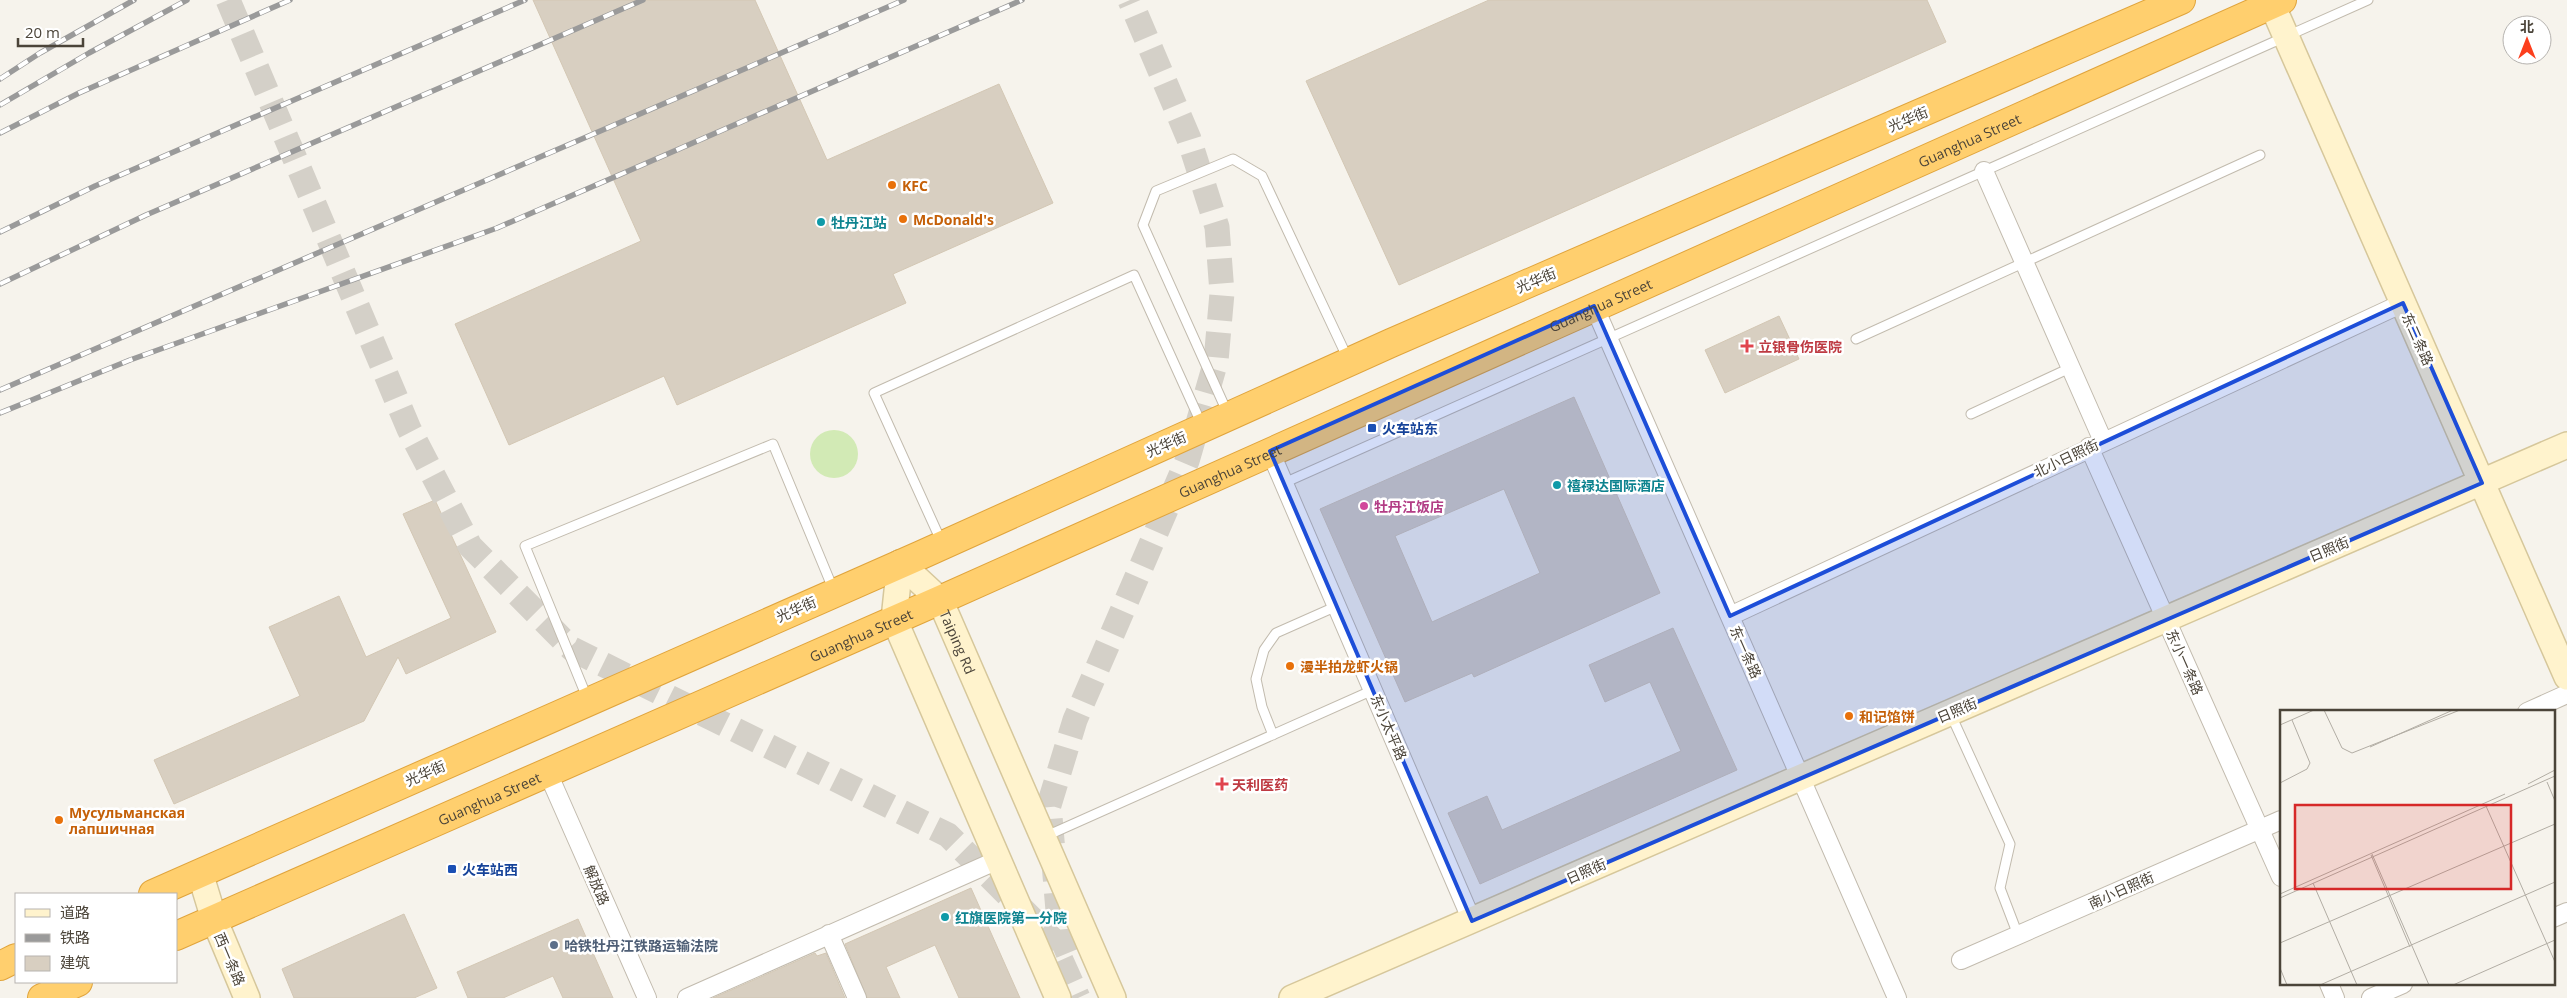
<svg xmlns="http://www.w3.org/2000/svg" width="2567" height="998" font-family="'Open Sans','Noto Sans SC',sans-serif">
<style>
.green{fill:#d2eab5}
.building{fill:#d8cfc1;stroke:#d3c7b4;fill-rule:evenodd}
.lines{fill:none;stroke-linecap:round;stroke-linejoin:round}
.secondary-tunnel{stroke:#d4d0c8;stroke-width:25;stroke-dasharray:25 12;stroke-linecap:butt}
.lane-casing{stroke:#c2bbae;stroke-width:11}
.street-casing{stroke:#c2bbae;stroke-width:20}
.secondary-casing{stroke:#d6c79b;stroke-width:28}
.highway-casing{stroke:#e0a43c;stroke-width:30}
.lane{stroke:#fff;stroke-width:9}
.street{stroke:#fff;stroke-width:18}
.secondary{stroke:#fff3cd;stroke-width:25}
.highway{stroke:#ffcf6e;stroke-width:28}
.rail-casing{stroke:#9a9a9a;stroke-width:5.5}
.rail{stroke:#fff;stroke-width:4;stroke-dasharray:11;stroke-linecap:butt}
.marked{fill:#1d4ed8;fill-opacity:0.2;stroke:#1d4ed8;stroke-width:4;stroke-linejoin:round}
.food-dot{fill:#e8710a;stroke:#fff;stroke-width:2}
.culture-dot{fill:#0f9aa8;stroke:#fff;stroke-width:2}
.health-dot{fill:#e0444e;stroke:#fff;stroke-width:2}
.transit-dot{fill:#1a4fb4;stroke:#fff;stroke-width:2}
.hotel-dot{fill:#d1479c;stroke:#fff;stroke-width:2}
.service-dot{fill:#5c6f8a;stroke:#fff;stroke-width:2}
.labels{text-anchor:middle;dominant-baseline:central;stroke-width:5;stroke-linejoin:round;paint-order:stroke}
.street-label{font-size:14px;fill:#4b4439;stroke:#fff}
.food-label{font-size:14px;font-weight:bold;fill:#c56008;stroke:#fff;text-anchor:start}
.culture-label{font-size:14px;font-weight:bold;fill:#0d838f;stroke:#fff;text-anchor:start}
.health-label{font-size:14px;font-weight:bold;fill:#be3a42;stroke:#fff;text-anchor:start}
.transit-label{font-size:14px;font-weight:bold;fill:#164399;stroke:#fff;text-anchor:start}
.hotel-label{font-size:14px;font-weight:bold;fill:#b23c85;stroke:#fff;text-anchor:start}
.service-label{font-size:14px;font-weight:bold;fill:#4e5e75;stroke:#fff;text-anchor:start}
.inset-road{fill:none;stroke:#b2ada4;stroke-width:1}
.view{fill:#d62828;fill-opacity:0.15;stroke:#d62828;stroke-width:2.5}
.inset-edge{fill:none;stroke:#4b4439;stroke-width:2.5}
</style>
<rect width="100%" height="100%" fill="#f6f3ec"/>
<path class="green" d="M810 454a24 24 0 1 1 48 0a24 24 0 1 1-48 0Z"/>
<path class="building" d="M533,0H755L827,160L999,84L1053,203L893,274L906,303L677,405L664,376L509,445L455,324L641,241Z
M1489,0H1927L1946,42L1399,285L1306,81Z
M1779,316L1799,359L1725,393L1705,350Z
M1574,397L1660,593L1474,677L1472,673L1405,702L1320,509ZM1504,489L1540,573L1432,622L1395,536Z
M435,500L496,632L406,674L398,657L364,721L174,804L154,760L300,696L269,627L339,596L366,657L451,618L403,514Z
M1673,628L1737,770L1480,884L1448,813L1487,796L1502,830L1681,751L1650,682L1605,702L1589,665Z
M971,888L1020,998H959L935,945L886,967L900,998H867L845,944Z
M404,914L437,988L414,998H294L282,969Z
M578,919L613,998H563L553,976L503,998H468L457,972Z
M815,953L817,956L826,953L845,998H713Z"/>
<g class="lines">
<path class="secondary-tunnel" d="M228,0L409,429L470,546L572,649L948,835L1051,938L1078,998
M1068,953L1060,934L1049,805L1075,720L1187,461L1216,361L1222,293L1217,227L1189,139L1130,0"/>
<g class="lane-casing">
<path id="lane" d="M1856,339L2260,155
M1228,414L1143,225L1156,191L1233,159L1262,176L1348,359
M1971,414L2070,368
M1284,483L2368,0
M942,543L874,393L1134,275L1202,425
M588,700L525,546L773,444L834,591
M1951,715L2010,844L2000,888L2018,935
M1273,735L1262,707L1256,679L1264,650L1276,633L1337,606
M1044,837L1373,690"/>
</g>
<g class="street-casing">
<path id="street" d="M1984,171L2103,441
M1594,306L1897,998
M2089,447L2281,877
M1270,451L1472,921
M1730,616L2403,303
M2527,712L2567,694
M547,771L647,998
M2553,918L2567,912
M829,934L857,998
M1961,960L2281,820
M2329,984L2335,998
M687,998L1000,859
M2371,998L2403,984"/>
</g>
<g class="secondary-casing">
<g id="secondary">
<path d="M2270,0L2567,677"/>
<path id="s1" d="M900,563L940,600L1113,998"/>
<path d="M900,563L894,619L1058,998"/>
<path d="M200,873L214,919L247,998"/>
<path d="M1292,998L2567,445"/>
</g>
</g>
<g class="highway-casing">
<g id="highway">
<path d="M153,894L921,555L1391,343L2181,0"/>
<path id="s2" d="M176,936L940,600L2282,0"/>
<path d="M0,966L16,958"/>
<path d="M42,998L78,982"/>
</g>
</g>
<use href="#lane" class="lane"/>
<use href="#street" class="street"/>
<use href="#secondary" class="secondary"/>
<use href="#highway" class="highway"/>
<g class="rail-casing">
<path id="rail" d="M0,79L40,53L134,0
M0,105L89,53L187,0
M0,133L79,93L290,0
M0,232L95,186L525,0
M0,284L146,215L643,0
M0,390L904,0
M0,413L130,360L497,228L1022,0"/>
</g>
<use href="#rail" class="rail"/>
</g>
<path class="marked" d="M2403,303L2482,483L1472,921L1270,451L1594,306L1730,616Z"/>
<g class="food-dot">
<circle cx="892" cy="185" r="5"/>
<circle cx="903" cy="219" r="5"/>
<circle cx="1290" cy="666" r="5"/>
<circle cx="1849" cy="716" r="5"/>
<circle cx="59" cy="820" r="5"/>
</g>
<g class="culture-dot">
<circle cx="821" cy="222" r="5"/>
<circle cx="1557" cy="485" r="5"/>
<circle cx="945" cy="917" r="5"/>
</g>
<g class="health-dot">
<path d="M1744.5 338.5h5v5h5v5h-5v5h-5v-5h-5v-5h5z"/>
<path d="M1219.5 776.5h5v5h5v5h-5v5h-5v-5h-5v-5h5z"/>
</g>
<g class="transit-dot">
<rect x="1367" y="423" width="10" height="10" rx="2.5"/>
<rect x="447" y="864" width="10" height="10" rx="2.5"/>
</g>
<circle class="hotel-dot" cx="1364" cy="506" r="5"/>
<circle class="service-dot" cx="554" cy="945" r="5"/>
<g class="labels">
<g class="street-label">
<text transform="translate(1908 119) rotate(-23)">光华街</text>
<text stroke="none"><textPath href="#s2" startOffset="1962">Guanghua Street</textPath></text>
<text transform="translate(1536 280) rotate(-23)">光华街</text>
<text stroke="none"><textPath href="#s2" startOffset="1558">Guanghua Street</textPath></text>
<text transform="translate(2418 339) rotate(66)">东二条路</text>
<text transform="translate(1166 444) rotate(-24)">光华街</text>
<text transform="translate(2066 458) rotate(-25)">北小日照街</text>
<text stroke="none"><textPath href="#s2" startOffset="1152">Guanghua Street</textPath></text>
<text transform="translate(2329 549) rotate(-23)">日照街</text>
<text transform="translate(796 609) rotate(-24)">光华街</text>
<text stroke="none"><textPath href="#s2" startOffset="748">Guanghua Street</textPath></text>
<text stroke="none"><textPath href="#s1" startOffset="100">Taiping Rd</textPath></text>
<text transform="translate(1746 652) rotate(66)">东一条路</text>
<text transform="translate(2185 662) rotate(66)">东小一条路</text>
<text transform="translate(1957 710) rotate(-23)">日照街</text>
<text transform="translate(1389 727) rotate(67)">东小太平路</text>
<text transform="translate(425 773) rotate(-24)">光华街</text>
<text stroke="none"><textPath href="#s2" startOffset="342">Guanghua Street</textPath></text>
<text transform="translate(1586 871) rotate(-24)">日照街</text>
<text transform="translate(597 885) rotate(66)">解放路</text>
<text transform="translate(2121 890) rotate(-24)">南小日照街</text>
<text transform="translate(230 959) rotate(67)">西一条路</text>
</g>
<g class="food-label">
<text x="902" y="185">KFC</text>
<text x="913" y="219">McDonald's</text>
<text x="1300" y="666">漫半拍龙虾火锅</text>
<text x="1859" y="716">和记馅饼</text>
<text x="69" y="812">Мусульманская<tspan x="69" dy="16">лапшичная</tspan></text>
</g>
<g class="culture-label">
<text x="831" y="222">牡丹江站</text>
<text x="1567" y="485">禧禄达国际酒店</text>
<text x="955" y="917">红旗医院第一分院</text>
</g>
<g class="health-label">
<text x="1758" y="346">立银骨伤医院</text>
<text x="1232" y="784">天利医药</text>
</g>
<g class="transit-label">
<text x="1382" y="428">火车站东</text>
<text x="462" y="869">火车站西</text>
</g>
<g class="hotel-label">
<text x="1374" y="506">牡丹江饭店</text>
</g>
<g class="service-label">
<text x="564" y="945">哈铁牡丹江铁路运输法院</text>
</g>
</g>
<g transform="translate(2280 710)">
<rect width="275" height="275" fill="#f6f3ec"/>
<path class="inset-road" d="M44,0L62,38L72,43L180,0M0,15L34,0M90,37L173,0M267,72L275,91M0,73L27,59L30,53L12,10M248,74L275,60M206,96L275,252M92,144L149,275M91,145L130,237M33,173L77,275M0,184L225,84M0,188L275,66M0,233L275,114M0,258L7,275M40,275L275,172M173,275L275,230"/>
<path class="view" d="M15,95H231V179H15Z"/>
<rect width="275" height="275" class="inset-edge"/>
</g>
<rect x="15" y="893" width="162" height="90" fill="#ffffff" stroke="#b7b4b0"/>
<rect x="25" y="909" width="25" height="8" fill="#fff3cd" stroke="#b7b4b0"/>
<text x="60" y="918" font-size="15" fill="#4b4439">道路</text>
<rect x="25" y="934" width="25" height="8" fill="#9a9a9a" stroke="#b7b4b0"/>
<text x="60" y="943" font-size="15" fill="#4b4439">铁路</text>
<rect x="25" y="956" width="25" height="15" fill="#d8cfc1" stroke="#b7b4b0"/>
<text x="60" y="968" font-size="15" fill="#4b4439">建筑</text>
<g transform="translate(2527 40)"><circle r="24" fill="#ffffff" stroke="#b7b4b0"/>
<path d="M0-4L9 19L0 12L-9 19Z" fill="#fc3f1d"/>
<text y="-8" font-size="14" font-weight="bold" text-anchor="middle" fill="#4b4439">北</text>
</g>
<path d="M18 38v8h65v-8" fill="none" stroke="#4b4439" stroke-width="2.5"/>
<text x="25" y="38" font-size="15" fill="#4b4439" stroke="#ffffff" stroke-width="4" paint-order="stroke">20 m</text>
</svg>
